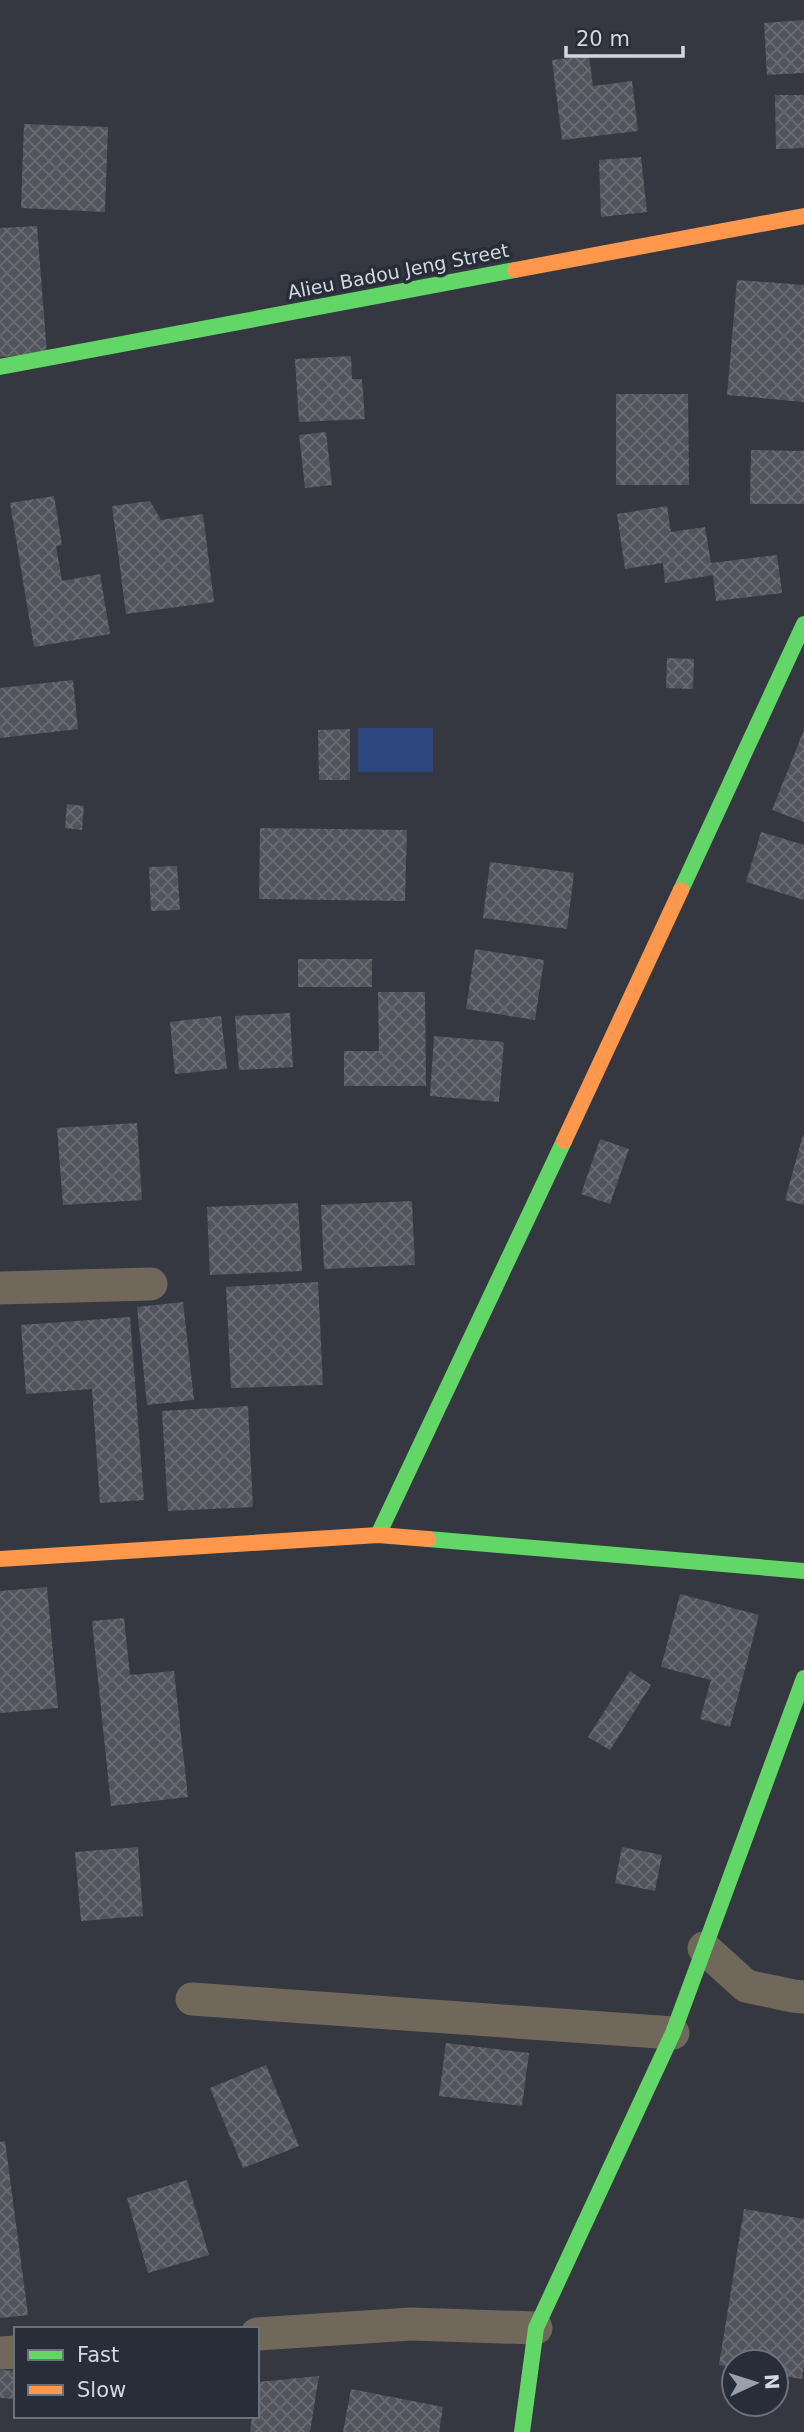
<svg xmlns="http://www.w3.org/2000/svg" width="804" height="2432" font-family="'DejaVu Sans',sans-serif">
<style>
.water{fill:#2d467e}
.building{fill:url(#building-cross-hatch)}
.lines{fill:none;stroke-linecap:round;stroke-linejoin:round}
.street{stroke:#70685b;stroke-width:33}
.fast{stroke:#63d668;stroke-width:16}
.slow{stroke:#ff974d;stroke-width:16}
.labels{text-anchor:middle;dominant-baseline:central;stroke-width:7;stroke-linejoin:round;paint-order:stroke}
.street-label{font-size:19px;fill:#d3d7df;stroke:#272d39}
</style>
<defs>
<pattern id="building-cross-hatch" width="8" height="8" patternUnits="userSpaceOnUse" patternTransform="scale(1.75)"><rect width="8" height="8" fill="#51545a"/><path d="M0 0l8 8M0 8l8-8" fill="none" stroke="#696c71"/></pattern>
</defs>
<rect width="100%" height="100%" fill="#353840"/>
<path class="water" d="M358,728H433V772H358Z"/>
<path class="building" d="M804,20V73L767,75L764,23Z
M589,56L593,86L632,81L638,131L562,140L552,60Z
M775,95H804V148L776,149Z
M24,124L108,127L105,212L21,208Z
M641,157L647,212L601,217L599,160Z
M37,226L47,354L0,357V228Z
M737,280L804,285V402L727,395Z
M351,356L352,379H362L365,419L299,422L295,359Z
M616,394H688L689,485H616Z
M326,432L332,485L305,488L299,435Z
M751,450L804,451V504H750Z
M54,496L62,545L56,546L62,581L100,574L110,634L34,647L10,503Z
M150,501L161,520L203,514L214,602L126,614L112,506Z
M667,506L671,532L705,527L711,563L777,555L782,593L716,601L713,575L665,583L663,563L625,569L617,514Z
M667,658L694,659L693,689L666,688Z
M73,680L78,729L0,738V688Z
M350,729V780H319L318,730Z
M804,730V822L772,810Z
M67,804L84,806L82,830L65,828Z
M260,828L407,830L405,901L259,899Z
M761,832L804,845V900L746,882Z
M490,862L574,873L567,929L483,918Z
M177,866L180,910L151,911L149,867Z
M475,949L544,960L535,1020L466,1009Z
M298,959H372V987H298Z
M378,992H425L426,1086H344V1051H379Z
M290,1013L293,1067L239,1070L235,1016Z
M221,1016L227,1069L175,1074L170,1022Z
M434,1036L504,1042L499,1102L430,1096Z
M137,1123L142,1200L63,1205L57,1128Z
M803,1135H804V1205L785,1200Z
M600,1139L629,1149L610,1204L581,1194Z
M412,1201L415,1265L324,1269L321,1205Z
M298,1203L302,1271L210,1275L207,1207Z
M318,1282L323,1385L231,1388L226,1287Z
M183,1302L194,1400L147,1405L137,1307Z
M130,1317L144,1500L100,1503L92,1389L26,1394L21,1325Z
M248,1406L253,1507L168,1511L162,1411Z
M47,1587L58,1708L0,1713V1591Z
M680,1594L759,1615L730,1727L700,1719L711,1680L661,1667Z
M124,1618L130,1675L174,1671L188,1797L111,1806L92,1621Z
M630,1671L651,1685L610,1750L588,1737Z
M138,1847L143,1916L81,1921L75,1852Z
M622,1847L662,1855L655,1891L615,1883Z
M446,2043L529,2053L522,2106L439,2096Z
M266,2065L299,2146L243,2168L210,2088Z
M5,2141L28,2315L0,2318V2142Z
M187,2180L209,2255L148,2273L127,2198Z
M744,2209L804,2219V2367L802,2379L776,2375V2362H734V2368L719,2365Z
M0,2370L16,2371V2399L0,2398Z
M319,2376L310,2432H250L252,2416H257L258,2382Z
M351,2389L443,2407L439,2432H343Z"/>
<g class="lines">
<path class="street" d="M0,1288L151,1284
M704,1948L746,1986L793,1996L804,1997
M192,1999L673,2033
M257,2334L411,2324L536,2328
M0,2353L16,2352"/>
<path class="fast" d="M0,367L515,270
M681,890L804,624
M378,1535L564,1141
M428,1539L804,1571
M522,2432L536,2328L673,2033L804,1678"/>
<path class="slow" d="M515,270L804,216
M564,1141L681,890
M0,1559L378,1535L428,1539"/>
</g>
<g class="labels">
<g class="street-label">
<text transform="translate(398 271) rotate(-11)">Alieu Badou Jeng Street</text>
</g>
</g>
<rect x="14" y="2327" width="245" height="91" fill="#272d39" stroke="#6c717b" stroke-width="2"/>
<rect x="28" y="2350" width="35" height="10" fill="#63d668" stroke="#6c717b" stroke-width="2"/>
<text x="77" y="2362" font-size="21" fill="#d3d7df">Fast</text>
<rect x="28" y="2385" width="35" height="10" fill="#ff974d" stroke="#6c717b" stroke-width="2"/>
<text x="77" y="2397" font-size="21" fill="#d3d7df">Slow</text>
<g transform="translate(755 2383) rotate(86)"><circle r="33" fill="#272d39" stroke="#6c717b" stroke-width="2"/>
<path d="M0-5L12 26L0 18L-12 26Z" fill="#9c9fa7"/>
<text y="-10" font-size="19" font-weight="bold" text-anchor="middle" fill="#d3d7df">N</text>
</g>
<path d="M566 46v10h117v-10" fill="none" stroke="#d3d7df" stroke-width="3.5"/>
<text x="576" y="46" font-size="21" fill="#d3d7df" stroke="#272d39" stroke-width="5" paint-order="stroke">20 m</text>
</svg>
